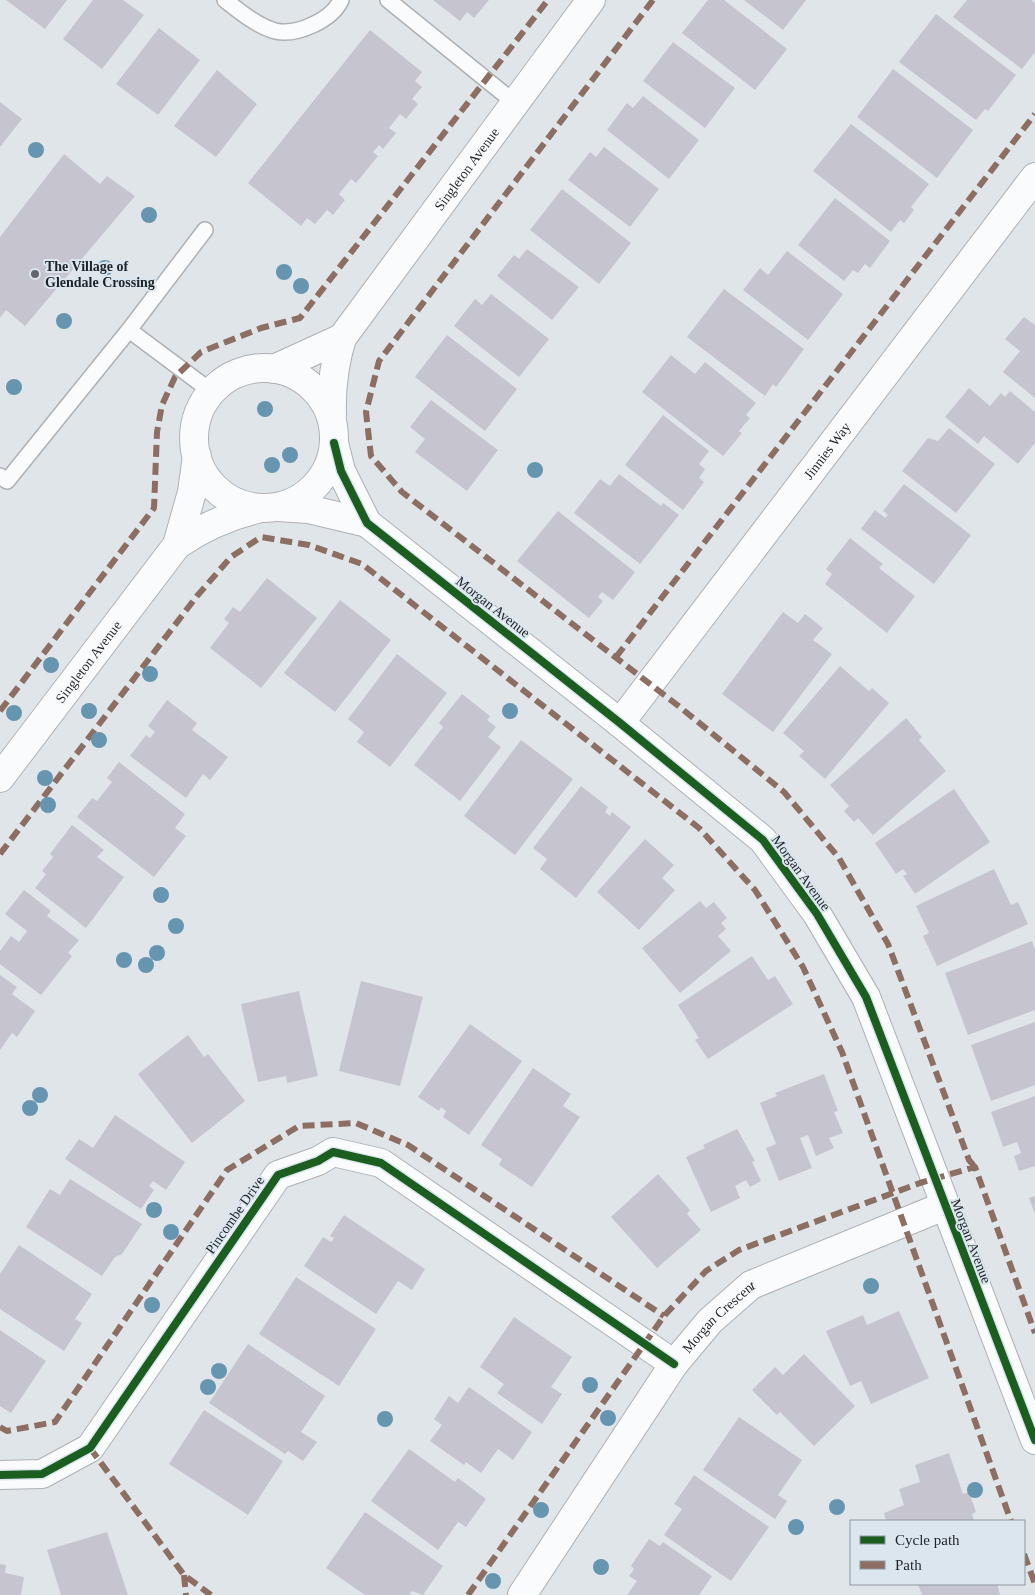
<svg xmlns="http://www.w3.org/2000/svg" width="1035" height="1595" font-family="'Times New Roman',serif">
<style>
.building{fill:#c6c5cf}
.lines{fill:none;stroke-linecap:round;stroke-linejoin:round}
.lane-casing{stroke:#adb1b5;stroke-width:18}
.street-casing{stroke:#adb1b5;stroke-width:30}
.lane{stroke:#fafbfc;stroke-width:15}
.street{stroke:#fafbfc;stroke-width:28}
.quiet{stroke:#8d6e63;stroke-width:6;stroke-dasharray:12 6;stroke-linecap:butt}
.cycleway-casing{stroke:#dbe6ef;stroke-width:11}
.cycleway{stroke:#1b5e20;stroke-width:8}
.tree{fill:#6695af}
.poi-dot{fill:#63676b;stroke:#dbe6ef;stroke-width:2}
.labels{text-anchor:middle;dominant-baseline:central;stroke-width:4;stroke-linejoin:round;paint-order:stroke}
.street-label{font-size:14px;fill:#1f2326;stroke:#dbe6ef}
.poi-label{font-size:14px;font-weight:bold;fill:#1f2326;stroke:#dbe6ef;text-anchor:start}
</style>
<rect width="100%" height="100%" fill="#e0e5ea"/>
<path class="building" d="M6,0H67L45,29Z
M93,0H123L144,15L102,69L63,39Z
M433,0H489L474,18L467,12L460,21Z
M708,0H724L787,49L755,90L682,33Z
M744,0H806L783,30Z
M967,0H1031L1035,3V52L1022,69L953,17Z
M936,14L1016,75L988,111L985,109L976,120L899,62Z
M159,28L200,60L158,115L116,84Z
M370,30L422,72L415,81L422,87L412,99L418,104L406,119L400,114L389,128L396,133L383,149L379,145L373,152L378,156L356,183L351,179L339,194L345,200L333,215L327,210L315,224L307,218L301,226L248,183Z
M673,42L735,88L705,128L643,81Z
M893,69L973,130L937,178L857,117Z
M217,70L257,104L216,157L174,126Z
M643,96L699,140L669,179L607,130L627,103L633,108Z
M0,102L22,119L0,147Z
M851,124L929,184L911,207L914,210L904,223L900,220L891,232L813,171Z
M604,147L659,189L630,227L568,180L590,152L596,157Z
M64,154L100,184L107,176L135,196L25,326L6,310L0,318V237Z
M562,189L631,243L599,284L530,230Z
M835,198L890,241L870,268L865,264L858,273L853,270L844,281L798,245Z
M527,249L579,287L552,320L497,276L514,255L519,259Z
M787,251L843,294L808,340L743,290L760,268L768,275Z
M724,289L804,349L776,387L773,384L765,396L687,337Z
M491,294L549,339L519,377L454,326L475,299L482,305Z
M1024,317L1035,325V398L1003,372L1020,351L1005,339Z
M447,335L517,389L485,431L415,377Z
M671,355L695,374L705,362L756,403L746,415L750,418L739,431L742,433L723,456L642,392Z
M969,388L990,406L1001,393L1005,397L1010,391L1035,412V443L1018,464L984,436L978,444L945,417Z
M431,400L498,450L467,491L415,452L425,439L410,427Z
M663,415L709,451L699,464L705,469L699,478L704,482L683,510L625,465Z
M949,428L995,464L956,513L902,471L928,438L938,441Z
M619,474L661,506L663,503L679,515L640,564L574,513L600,479L610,486Z
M904,484L971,535L934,584L861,529L875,510L885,518L888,515L883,511Z
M558,511L635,572L613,600L602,592L598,597L603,601L589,618L517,561Z
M850,538L883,564L879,568L915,596L887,633L825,584L832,574L826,569Z
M267,578L317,618L261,688L210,648L229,623L224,619L233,607L240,612Z
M340,600L391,640L335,712L284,673Z
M783,612L798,623L805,614L823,628L813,640L832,654L773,732L722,694Z
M397,654L447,693L390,767L357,742L364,732L348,719Z
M840,666L869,691L872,688L889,703L825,779L799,756L804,751L783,733Z
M462,694L490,716L487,720L496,727L488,737L501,747L460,801L414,765L443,727L439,723Z
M167,700L197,723L192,730L228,757L210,780L203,774L186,798L130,756L146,735L150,738L155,732L148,726Z
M906,718L922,737L919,740L946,771L873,835L858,818L854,822L844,811L849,806L830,785Z
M521,740L573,779L515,855L464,816Z
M119,762L185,814L175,828L186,836L154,877L77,817L92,798L97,801L112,782L107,778Z
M581,786L608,807L605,812L610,816L612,812L631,827L576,898L540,869L547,859L533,848Z
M954,789L990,842L915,894L903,876L907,874L903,869L896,874L875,843Z
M72,825L104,850L97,857L124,877L86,928L35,888L46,874L42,871L53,857L50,854Z
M645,839L674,865L662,878L675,890L639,930L597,892Z
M994,869L1011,905L1018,902L1028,924L937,966L923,936L929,933L916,906Z
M24,890L51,911L47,916L79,940L68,953L72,956L41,995L0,964V951L11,936L19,942L27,931L5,914Z
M700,901L706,908L714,902L727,918L721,923L726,929L718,936L731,951L680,993L642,948Z
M1032,941L1035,950V1010L968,1035L945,973Z
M752,956L768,980L775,976L793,1004L708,1059L695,1040L699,1038L678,1005Z
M0,975L17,987L12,994L35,1011L17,1037L12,1033L0,1050Z
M361,981L423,997L400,1086L339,1071Z
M299,991L318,1076L287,1083L286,1076L258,1082L241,1004Z
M1035,1022V1085L991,1101L971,1045Z
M470,1024L522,1061L469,1135L443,1117L446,1111L441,1107L439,1111L418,1097Z
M188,1035L204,1057L208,1054L245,1101L192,1143L138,1074Z
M533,1068L571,1094L563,1106L580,1117L532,1187L499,1165L502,1159L481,1145Z
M824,1074L838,1111L834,1112L843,1133L829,1138L834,1148L816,1156L808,1135L800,1138L812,1168L779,1181L766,1148L776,1144L760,1103L777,1096L775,1093Z
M1035,1096V1166L1019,1171L1014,1156L1021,1153L1017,1142L1003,1147L991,1112Z
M115,1115L185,1162L166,1190L153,1181L149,1186L154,1190L141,1209L65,1159L79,1139L93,1148Z
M737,1129L755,1161L752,1162L761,1181L750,1187L746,1180L735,1186L740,1198L711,1212L686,1157L705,1148L703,1145Z
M658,1174L690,1210L687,1214L701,1230L657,1268L611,1217Z
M70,1179L142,1224L122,1254L115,1257L102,1276L26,1227L50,1189L60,1195Z
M1035,1196V1214L1029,1198Z
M344,1215L425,1269L412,1290L398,1281L376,1314L304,1266L323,1237L331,1242L334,1238L330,1236Z
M19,1245L92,1294L75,1319L82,1323L64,1351L0,1309V1274Z
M296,1277L376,1329L339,1386L259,1334Z
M899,1311L929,1378L871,1404L861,1381L850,1386L826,1331L863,1315L867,1325Z
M514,1317L572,1357L551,1387L562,1394L542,1424L497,1393L504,1384L480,1367Z
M0,1330L46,1361L11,1413L0,1406Z
M248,1344L325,1396L301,1432L317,1442L303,1461L288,1451L285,1454L209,1403Z
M804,1354L855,1406L814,1446L780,1412L777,1415L752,1390L775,1367L783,1375Z
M469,1387L532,1432L513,1460L498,1449L481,1473L466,1462L464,1465L430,1441L442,1425L434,1419L449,1396L458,1403Z
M204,1410L283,1461L248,1515L169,1464Z
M739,1417L802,1460L778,1495L787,1501L775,1519L703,1470Z
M409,1449L455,1482L458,1478L486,1499L466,1527L458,1522L438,1550L371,1501Z
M949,1453L963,1494L969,1492L976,1512L972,1514L974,1521H886L884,1513L904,1505L899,1489L920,1482L915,1465Z
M694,1475L769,1527L731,1581L664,1535L682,1509L674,1504Z
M365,1512L443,1566L423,1595L412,1591L409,1595H365L326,1568Z
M107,1532L128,1595H61L47,1550Z
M649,1539L660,1546L663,1542L712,1576L699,1595H627L637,1581L629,1576L634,1569L631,1566Z
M0,1564L6,1565L5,1573L24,1577L21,1595H0Z
M918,1584H997L1000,1595H922Z"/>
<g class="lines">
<g class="lane-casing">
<path id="lane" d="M225,0C239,11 257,26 275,31C297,36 332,20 341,0
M388,0L515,103
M129,330L205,230
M0,476L7,481L129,330L212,392"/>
</g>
<g class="street-casing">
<g id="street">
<circle cx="264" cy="438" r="70"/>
<path d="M274,369L342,338"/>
<path id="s1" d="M332,415C331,388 334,364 342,338L591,0"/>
<path d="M334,443L341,471L367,523L620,723L763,840L817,914L866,997L1035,1440"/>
<path d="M278,507L308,509L367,523"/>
<path d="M177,545C203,527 227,516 257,509"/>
<path id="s2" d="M620,723L1035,177"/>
<path id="s3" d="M0,778L177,545L192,492L197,456"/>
<path d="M0,1475L42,1474L90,1448L278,1175L318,1161L333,1152L381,1163L674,1364"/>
<path id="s4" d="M522,1595L674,1364L710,1321L751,1285L944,1206"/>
</g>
</g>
<use href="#lane" class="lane"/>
<use href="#street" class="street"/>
<path class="quiet" d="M653,0L379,361L366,412L371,456L402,492L681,708L784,792L839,858L888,944L969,1160L975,1167
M616,657L1035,114
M0,711L154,508L157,432L162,405L175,377L201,352L261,328L300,318L548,0
M0,854L197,596L231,557L261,537L309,545L362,564L699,828L755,890L803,967L842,1052L1011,1521
M0,1427L7,1431L55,1422L227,1170L299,1126L356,1123L408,1145L664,1316
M90,1448L184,1575L211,1595
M1024,1554L1035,1584
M184,1575L186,1595
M468,1595L664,1316L706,1271L739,1250L920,1183L975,1167L1035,1333"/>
<g class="cycleway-casing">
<path id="cycleway" d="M334,443L341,471L367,523L620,723L763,840L817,914L866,997L1035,1440
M0,1475L42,1474L90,1448L278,1175L318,1161L333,1152L381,1163L674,1364"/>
</g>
<use href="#cycleway" class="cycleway"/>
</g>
<g class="tree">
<circle cx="36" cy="150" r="8"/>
<circle cx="149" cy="215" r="8"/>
<circle cx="105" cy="268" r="8"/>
<circle cx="284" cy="272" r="8"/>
<circle cx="301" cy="286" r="8"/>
<circle cx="64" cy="321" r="8"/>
<circle cx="14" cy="387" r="8"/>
<circle cx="265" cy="409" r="8"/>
<circle cx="290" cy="455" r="8"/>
<circle cx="272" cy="465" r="8"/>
<circle cx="535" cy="470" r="8"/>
<circle cx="51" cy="665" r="8"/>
<circle cx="150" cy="674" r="8"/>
<circle cx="89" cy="711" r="8"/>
<circle cx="510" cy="711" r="8"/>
<circle cx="14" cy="713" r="8"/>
<circle cx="99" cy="740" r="8"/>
<circle cx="45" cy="778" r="8"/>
<circle cx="48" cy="805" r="8"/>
<circle cx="161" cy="895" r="8"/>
<circle cx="176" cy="926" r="8"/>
<circle cx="157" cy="953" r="8"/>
<circle cx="124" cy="960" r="8"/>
<circle cx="146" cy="965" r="8"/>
<circle cx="40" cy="1095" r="8"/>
<circle cx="30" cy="1108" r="8"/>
<circle cx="154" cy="1210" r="8"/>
<circle cx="171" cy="1232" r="8"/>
<circle cx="871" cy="1286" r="8"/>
<circle cx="152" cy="1305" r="8"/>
<circle cx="219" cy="1371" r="8"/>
<circle cx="590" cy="1385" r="8"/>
<circle cx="208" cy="1387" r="8"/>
<circle cx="608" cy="1418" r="8"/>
<circle cx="385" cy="1419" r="8"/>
<circle cx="975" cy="1490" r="8"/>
<circle cx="837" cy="1507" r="8"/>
<circle cx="541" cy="1510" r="8"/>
<circle cx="796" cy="1527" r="8"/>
<circle cx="601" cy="1567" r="8"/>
<circle cx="493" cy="1581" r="8"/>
</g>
<circle class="poi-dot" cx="35" cy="274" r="5"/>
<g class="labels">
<g class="street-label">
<text stroke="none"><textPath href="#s1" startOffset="288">Singleton Avenue</textPath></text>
<text stroke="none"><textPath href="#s2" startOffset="342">Jinnies Way</textPath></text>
<text transform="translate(493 607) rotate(38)">Morgan Avenue</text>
<text stroke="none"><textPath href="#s3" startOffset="146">Singleton Avenue</textPath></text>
<text transform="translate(801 873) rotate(54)">Morgan Avenue</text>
<text transform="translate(235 1215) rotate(-55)">Pincombe Drive</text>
<text transform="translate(971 1241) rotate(69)">Morgan Avenue</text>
<text stroke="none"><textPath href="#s4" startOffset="342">Morgan Crescent</textPath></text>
</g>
<g class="poi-label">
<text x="45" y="266">The Village of<tspan x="45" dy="16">Glendale Crossing</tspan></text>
</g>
</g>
<rect x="850" y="1520" width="175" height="65" fill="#dbe6ef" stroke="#90989f"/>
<rect x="860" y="1536" width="25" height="8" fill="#1b5e20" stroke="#90989f"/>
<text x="895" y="1545" font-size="15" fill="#1f2326">Cycle path</text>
<rect x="860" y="1561" width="25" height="8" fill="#8d6e63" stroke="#90989f"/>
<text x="895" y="1570" font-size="15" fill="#1f2326">Path</text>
</svg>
